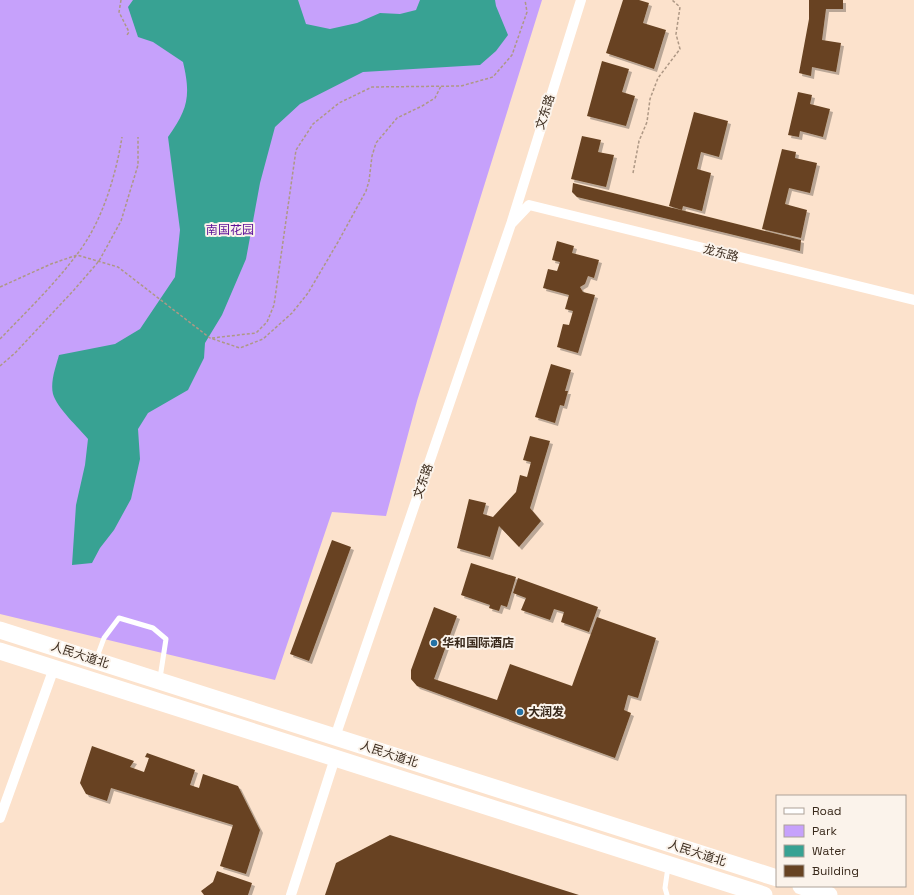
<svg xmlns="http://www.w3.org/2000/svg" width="914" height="895" font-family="'Space Grotesk','Noto Sans SC',sans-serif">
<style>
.green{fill:#c6a1fb}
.water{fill:#38a293}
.building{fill:#674322;filter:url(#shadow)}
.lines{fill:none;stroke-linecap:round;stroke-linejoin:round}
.path{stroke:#ae9885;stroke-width:1.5;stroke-dasharray:3 2;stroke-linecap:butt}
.service{stroke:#fff;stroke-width:5}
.minor{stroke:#fff;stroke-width:10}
.primary{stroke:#fff;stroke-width:17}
.poi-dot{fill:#2471a4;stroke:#fbf3eb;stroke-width:1.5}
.labels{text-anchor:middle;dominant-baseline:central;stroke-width:4;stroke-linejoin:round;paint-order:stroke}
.street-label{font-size:12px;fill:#39291b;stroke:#fbf3eb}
.park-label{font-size:12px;fill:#5c1098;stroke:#fbf3eb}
.poi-label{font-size:12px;font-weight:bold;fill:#39291b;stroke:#fbf3eb;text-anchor:start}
</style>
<defs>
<filter id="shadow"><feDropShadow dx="3" dy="3" stdDeviation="0" flood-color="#0004"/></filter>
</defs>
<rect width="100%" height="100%" fill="#fce2cc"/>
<path class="green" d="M0,0H542L417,401L386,516L332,512L275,680L0,614Z"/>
<path class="water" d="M133,0H298L306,24L330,29L357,23L380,13L400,14L416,10L420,0H495L496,6L508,35L496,51L480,65L363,72L300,104L275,127L260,183L246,259L222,315L205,343L204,358L188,390L148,413L138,429L140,459L131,499L114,530L100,548L92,563L72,565L76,505L85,465L88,439C79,428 57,408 53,394C50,382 56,366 59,355L115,344L140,329L175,277L180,230L168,137C188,109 191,96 183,62L153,42L138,37L128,7Z"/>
<path class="building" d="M623,0H639L649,3L643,23L666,30L654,69L606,53Z
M809,0H843V9H826L822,40L841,43L836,72L812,67L811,76L799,73L809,19Z
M602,61L629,69L622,92L635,96L626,126L587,116Z
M798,92L812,95L810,104L830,109L823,137L800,131L799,137L788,135Z
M694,112L728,121L719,157L701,152L697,169L711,173L702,211L683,206L682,210L669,206Z
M582,136L601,140L598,152L614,155L606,187L571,179Z
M782,149L796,152L795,158L817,163L810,193L789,188L785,204L807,210L801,238L762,229Z
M573,183L801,240L800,251L577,197L572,192Z
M557,241L574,246L572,253L599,260L594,278L588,276L585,284L580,287L583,292L595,295L578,353L557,347L563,324L569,325L573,311L565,309L569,295L543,288L548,269L557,271L560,262L552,260Z
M551,364L571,370L565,391H568L564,406L560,405L555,423L535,417Z
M530,436L550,441L530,508L541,521L519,547L499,526L490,557L457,548L469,499L486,503L483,514L493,517L516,492L520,475L527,477L531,462L523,460Z
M332,540L351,547L309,661L290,654Z
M471,563L516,577L507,607L501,605L499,611L489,608L490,605L461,595Z
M518,578L598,607L589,632L561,622L564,612L554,609L550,620L521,610L526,598L513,593Z
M434,607L457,616L434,679L497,700L510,664L572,686L597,617L656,638L638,698L628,695L624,710L631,713L615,758L417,686L411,679V670Z
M92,746L134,761L130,767L144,772L149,758L145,757L147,753L195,770L190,785L199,788L203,774L238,786L260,830L246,874L220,866L233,825L111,788L107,801L86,794L80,783Z
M390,835L579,895H325L336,863Z
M217,871L252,883L248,895H204L201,891L213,882Z"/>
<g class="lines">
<path class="path" d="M121,0L119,12L129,32L127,35
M633,173L639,141L647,122L650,99L658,78L680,49L676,34L680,7L672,0
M0,287L51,264L77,255L118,267L210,338L240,348L263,339L292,313L308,293L338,242L366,191L369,181L372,156L376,143L397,118L422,106L435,98L441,86
M212,338L256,333L267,322L274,305L296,150L313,124L339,103L372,87L461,86L493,77L512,55L527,12L525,0
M0,339C27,311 55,284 78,253C102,222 116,175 122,137
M0,366L15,353L74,290L99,261L121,221L138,165V137"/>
<path class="service" d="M97,657L104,638L119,618L153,628L166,639L160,678
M667,895L665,888L668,867"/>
<path class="minor" d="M512,221L581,0
M335,737L511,224L529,205L914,300
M0,818L54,668
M291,895L335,758"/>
<path class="primary" d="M0,630L777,878
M0,651L764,895
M801,886L829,895"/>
</g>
<g class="poi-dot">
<circle cx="434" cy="643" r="4"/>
<circle cx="520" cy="712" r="4"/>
</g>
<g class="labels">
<g class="street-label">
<text transform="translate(545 112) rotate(-72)">文东路</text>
<text transform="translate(721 253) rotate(14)">龙东路</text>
<text transform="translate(423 481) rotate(-71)">文东路</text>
<text transform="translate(80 655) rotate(18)">人民大道北</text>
<text transform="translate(389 754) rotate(18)">人民大道北</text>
<text transform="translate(697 853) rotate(18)">人民大道北</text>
</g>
<g class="park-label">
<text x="230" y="230">南国花园</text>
</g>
<g class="poi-label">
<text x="442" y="643">华和国际酒店</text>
<text x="528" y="712">大润发</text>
</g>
</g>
<rect x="776" y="795" width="130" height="92" fill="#fbf3eb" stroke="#ada298"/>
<rect x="784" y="808" width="20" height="6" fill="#ffffff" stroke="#ada298"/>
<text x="812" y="815" font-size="12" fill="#39291b">Road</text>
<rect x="784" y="825" width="20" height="12" fill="#c6a1fb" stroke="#ada298"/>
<text x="812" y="835" font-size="12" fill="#39291b">Park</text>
<rect x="784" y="845" width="20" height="12" fill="#38a293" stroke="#ada298"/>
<text x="812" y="855" font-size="12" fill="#39291b">Water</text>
<rect x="784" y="865" width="20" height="12" fill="#674322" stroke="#ada298"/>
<text x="812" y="875" font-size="12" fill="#39291b">Building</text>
</svg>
